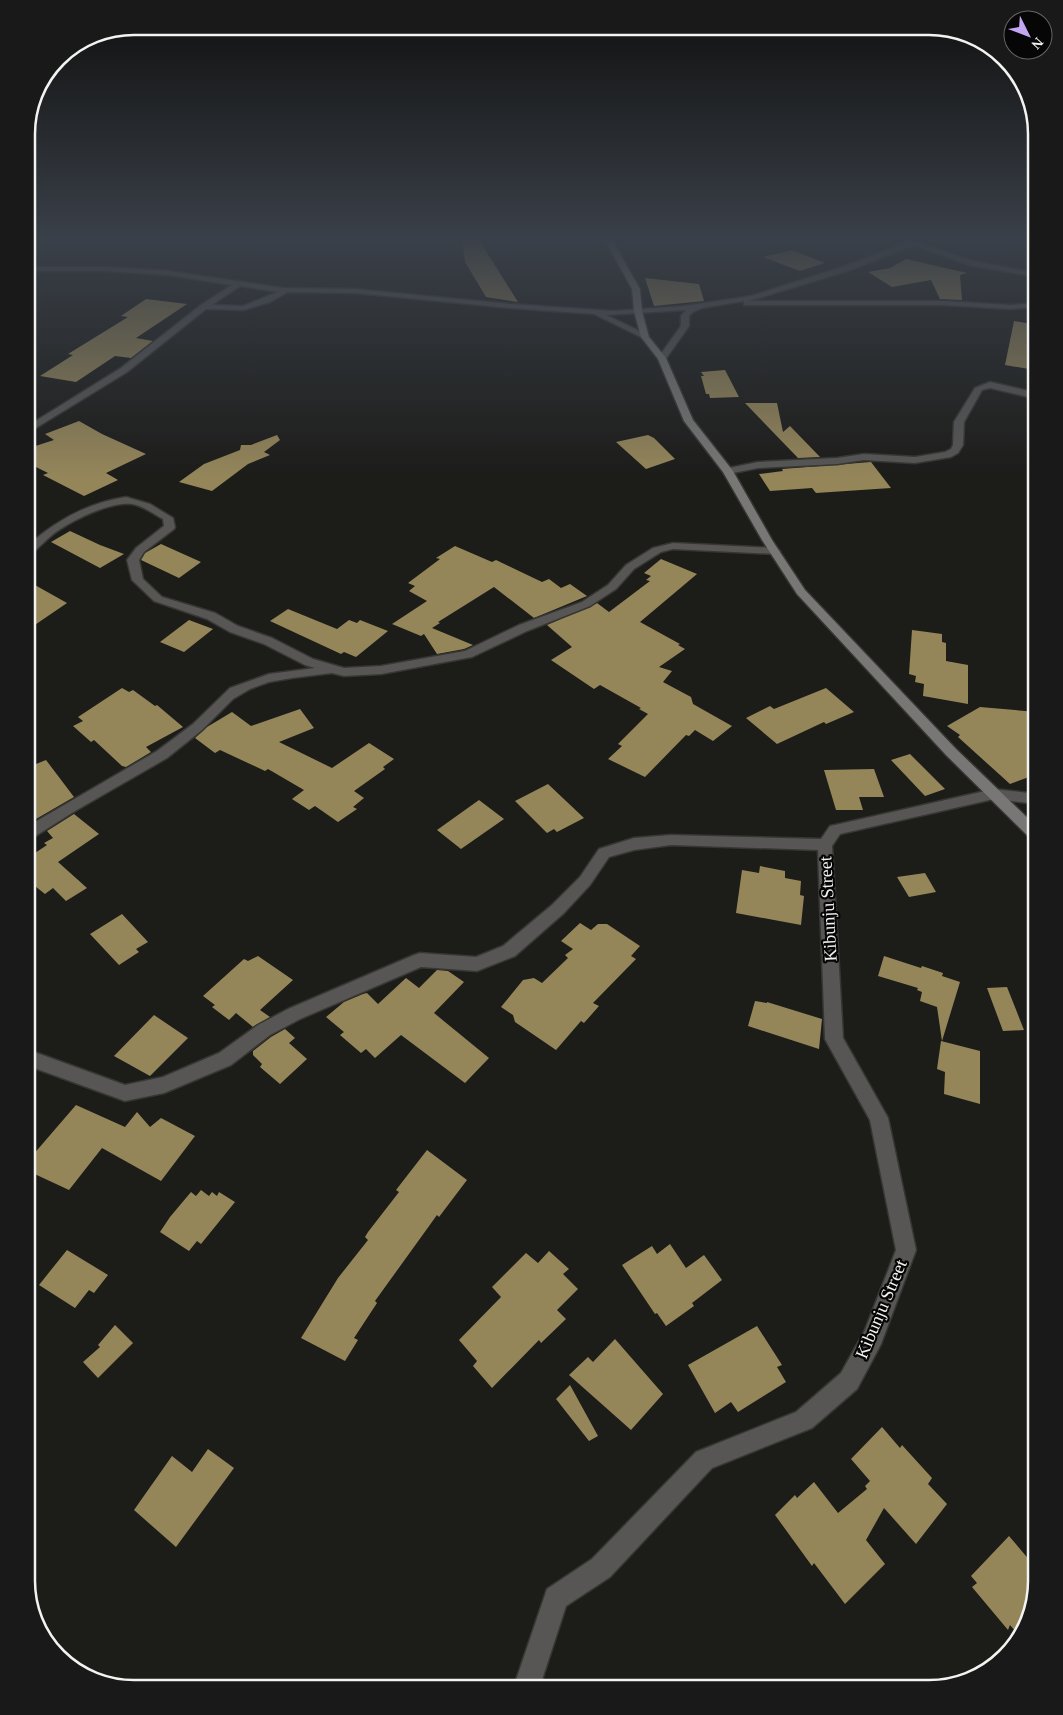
<svg xmlns="http://www.w3.org/2000/svg" width="1063" height="1715" font-family="Georgia,serif">
<style>
.building{fill:#95865a}
.lines{fill:none;stroke-linecap:round;stroke-linejoin:round}
.street-casing{stroke:#363633;stroke-width:3}
.secondary-casing{stroke:#363633;stroke-width:3}
.street{fill:#575655;fill-rule:evenodd}
.secondary{fill:#787775;fill-rule:evenodd}
.labels{text-anchor:middle;dominant-baseline:central;stroke-width:4.5;stroke-linejoin:round;paint-order:stroke}
.near-street-label{font-size:18px;fill:#f3f3f1;stroke:#070606}
.rim{fill:none;stroke:#f3f3f1;stroke-width:2.5}
</style>
<rect width="100%" height="100%" fill="#1c1c19"/>
<path class="building" d="M462,240H479L518,302L486,297L465,262Z
M792,250L795,251L825,263L800,271L763,257Z
M906,259L967,273L960,275L962,300L940,299L931,280L892,287L868,272L890,268Z
M645,278L699,284L704,301L654,306Z
M146,299L187,304L136,338L153,341L131,358L115,356L76,382L40,376L73,355L68,354L128,317L121,316Z
M1014,321L1037,325V346L1029,369L1005,365Z
M725,370L739,397L710,398L709,394H706L701,376H704L701,372Z
M745,403H777L783,432L790,426L820,457L798,458Z
M79,421L102,434L146,454L106,473L118,480L84,496L43,475L48,473L26,462V449L54,440L45,434Z
M277,435L280,440L264,452L270,455L248,464L212,491L179,482L204,464L240,450L241,445H251Z
M648,435L654,438L675,459L646,469L616,442Z
M871,462L891,488L816,493L812,488L770,491L759,474L783,471L782,469Z
M70,531L100,545L124,554L100,568L51,542Z
M161,544L201,562L179,578L141,560L145,553Z
M455,546L492,562L496,560L542,582L549,579L561,588L570,584L587,596L534,618L494,587L438,622L440,623L432,628L473,645L464,649L437,654L424,634L421,636L392,624L427,601L409,591L415,586L408,583L440,559L436,558Z
M661,559L697,574L640,622L680,644L678,645L685,649L659,667L672,671L663,682L691,697L693,704L732,726L713,741L695,730L689,736L686,735L645,777L608,759L622,746L618,744L648,714L639,709L641,708L600,685L594,689L551,660L572,647L547,625L597,603L609,612L650,581L646,580L651,576L644,573Z
M26,580L67,603L26,631Z
M288,609L337,629L349,620L357,623L360,620L388,631L356,657L344,652L341,654L270,621Z
M189,620L213,629L184,652L160,642Z
M912,630L942,634V642L946,643V661L968,665V704L923,696L924,684L915,682L916,676L909,674Z
M122,688L129,692L133,690L155,706L157,705L183,727L146,747L151,752L126,767L122,766L94,740L91,742L73,726L83,721L78,717Z
M826,688L854,712L826,724L824,722L777,744L746,718L770,706L774,709Z
M980,707L1037,712V774L1010,784L958,737L960,735L947,726Z
M300,709L314,728L279,742L332,768L369,743L394,759L383,767L385,769L354,791L364,798L353,807L357,809L338,822L315,806L309,810L292,799L304,790L268,769L265,771L220,750L215,753L195,738L207,727L232,712L251,726Z
M910,754L945,789L925,796L891,760Z
M46,760L74,797L36,819L26,810V768Z
M874,769L884,797H859L863,810H836L824,770Z
M548,784L584,818L557,832L554,829L547,833L515,801Z
M479,800L504,819L461,849L437,830Z
M74,814L99,834L58,862L87,888L66,901L53,888L45,894L26,879V859L47,845L44,843L53,838L47,831Z
M760,866L785,871V878L801,881L800,895L804,896L801,925L736,913L742,870L759,873Z
M925,873L936,892L909,897L897,877Z
M122,914L148,942L136,949L139,952L119,965L90,934Z
M580,923L591,930L598,924H607L640,946L631,956L636,959L593,1003L599,1006L584,1023L581,1021L556,1050L515,1022L513,1015L501,1007L523,980L534,978L542,983L568,958L565,955L573,949L561,941Z
M258,956L293,980L260,1010L270,1017L253,1027L236,1013L229,1020L212,1007L215,1005L203,996L244,959L248,961Z
M884,956L921,968L922,966L943,973L942,976L960,982L942,1041L937,1007L920,1001L922,992L917,990L918,988L878,976Z
M437,970L448,971L464,982L434,1013L489,1058L465,1083L401,1035L375,1058L366,1049L361,1053L340,1035L344,1032L326,1017L344,1002L363,994L367,993L378,1004L406,978L419,988Z
M1007,987L1024,1030L1003,1031L987,988Z
M755,1001L767,1003V1002L822,1019L819,1049L748,1026Z
M154,1015L188,1038L150,1076L114,1056Z
M285,1029L295,1038L289,1043L307,1059L280,1084L260,1067L262,1064L253,1055V1051L271,1037Z
M941,1041L980,1051V1104L944,1094L945,1072L937,1069Z
M76,1105L125,1127L137,1112L150,1127L161,1118L195,1136L161,1181L102,1148L69,1190L26,1170V1163Z
M427,1150L467,1180L439,1217L437,1215L375,1301L377,1303L354,1338L358,1340L345,1361L301,1338L338,1278L368,1240L365,1237L368,1232L399,1192L396,1190Z
M201,1190L209,1196L212,1192L217,1196L219,1192L235,1202L201,1244L197,1241L189,1251L160,1232L170,1217L191,1192L196,1196Z
M670,1244L686,1268L704,1255L722,1280L692,1303L694,1306L666,1326L657,1313L655,1314L622,1265L652,1246L657,1254Z
M67,1250L108,1275L94,1293L89,1290L75,1308L39,1285Z
M549,1251L569,1269L563,1274L578,1289L557,1310L566,1319L541,1343L539,1340L492,1388L473,1366L477,1361L459,1340L501,1297L492,1287L526,1253L538,1263Z
M115,1325L133,1343L98,1378L83,1362L100,1347L98,1345Z
M757,1326L782,1365L777,1367L786,1382L738,1412L731,1402L715,1413L688,1365Z
M615,1339L663,1394L631,1430L569,1375L588,1357L593,1362Z
M570,1385L598,1436L589,1441L556,1399Z
M882,1427L900,1448L902,1445L932,1478L928,1484L947,1504L916,1544L884,1508L866,1540L885,1564L845,1604L814,1563L812,1566L775,1515L795,1495L797,1498L814,1482L838,1513L867,1489L865,1486L870,1481L851,1459Z
M208,1449L234,1468L176,1547L134,1510L172,1456L192,1472Z
M1009,1536L1037,1569V1581L1022,1635L1020,1637L1010,1625L1008,1630L972,1587L977,1583L971,1576Z"/>
<g class="lines">
<g class="street-casing">
<path id="street" d="M918,238H928L919,243L973,261L1037,273V277L968,265L913,245L854,269L749,301H943L1010,305L1037,303V307L1010,309L943,305H744V301L702,308L693,312L689,316V326L665,360L662,361L658,358L681,326V316L686,310L606,315L648,335V339H645L594,314L510,308L355,293L288,292L270,302L244,310L206,309L127,372L26,434V427L121,368L201,305L232,285L168,275L107,271H26V267H107L168,271L283,288L355,289L510,304L613,311L684,306L751,296L848,265ZM240,286L278,292L243,306L212,305Z
M990,382L1037,393V399L990,388L982,390L964,422L963,445L958,453L951,457L915,463L864,460L837,464L758,468L728,474L723,471L724,469L758,462L837,458L864,454L915,457L945,452L951,449L953,445L954,422L975,388Z
M126,497L150,504L173,518L175,527L174,529L144,552L139,560L143,579L162,597L215,613L238,626L272,638L313,659L344,668L381,666L465,651L519,625L582,602L608,585L626,565L653,548L673,543L775,548L780,551L775,554L673,549L661,552L634,569L616,589L590,606L527,631L472,657L381,674L344,676L332,673L292,678L269,682L250,689L233,699L202,730L167,758L75,811L26,842V829L35,822L157,751L193,724L230,688L269,674L315,668L305,665L264,644L230,632L207,619L154,601L132,580L127,560L136,548L164,526L163,519C154,514 143,506 132,504C112,501 75,519 59,530C48,537 40,547 30,555L26,556V547C55,521 87,503 126,497Z
M994,789L1037,794V804L994,799L840,834L832,846L843,1038L888,1118L916,1250L881,1344L857,1389L812,1428L712,1468L610,1577L566,1606L539,1689H513L547,1589L592,1559L696,1452L796,1412L841,1373L865,1330L896,1250L870,1120L825,1039L818,850L671,845L634,850L609,857L590,885L564,913L515,956L477,971L421,967L300,1019L270,1035L231,1065L164,1093L125,1101L26,1065V1049L125,1085L163,1077L219,1053L258,1025L288,1009L414,955L420,953L476,957L503,946L552,905L580,877L599,849L634,838L671,835L821,839L830,826L835,825Z"/>
</g>
<g class="secondary-casing">
<path id="secondary" d="M604,238H611L640,289L642,311L649,337L666,358L693,420L733,471L772,540L805,590L956,749L1037,827V841L1032,840L946,755L797,594L762,540L723,472L684,421L658,359L641,337L634,311L632,289Z"/>
</g>
<use href="#street" class="street"/>
<use href="#secondary" class="secondary"/>
</g>
<linearGradient id="sky" x2="0" y2="1"><stop stop-color="#0f0f0e"/><stop offset="0.5" stop-color="#3a4049"/><stop offset="1" stop-color="#3a4049" stop-opacity="0"/></linearGradient>
<rect width="1063" height="478" fill="url(#sky)"/>
<g class="labels">
<g class="near-street-label">
<text transform="translate(828 909) rotate(-93)">Kibunju Street</text>
<text transform="translate(881 1309) rotate(-67)">Kibunju Street</text>
</g>
</g>
<path d="M0 0H1063V1715H0ZM134 35H929A99 99 0 0 1 1028 134V1581A99 99 0 0 1 929 1680H134A99 99 0 0 1 35 1581V134A99 99 0 0 1 134 35Z" fill="#1a1919" fill-rule="evenodd"/>
<path class="rim" d="M134 35H929A99 99 0 0 1 1028 134V1581A99 99 0 0 1 929 1680H134A99 99 0 0 1 35 1581V134A99 99 0 0 1 134 35Z"/>
<g transform="translate(1028 35) rotate(132)"><circle r="24" fill="#070606" stroke="#656564"/>
<path d="M0-4L9 19L0 12L-9 19Z" fill="#c3a7f2"/>
<text y="-8" font-size="14" font-weight="bold" text-anchor="middle" fill="#f3f3f1">N</text>
</g>
</svg>
